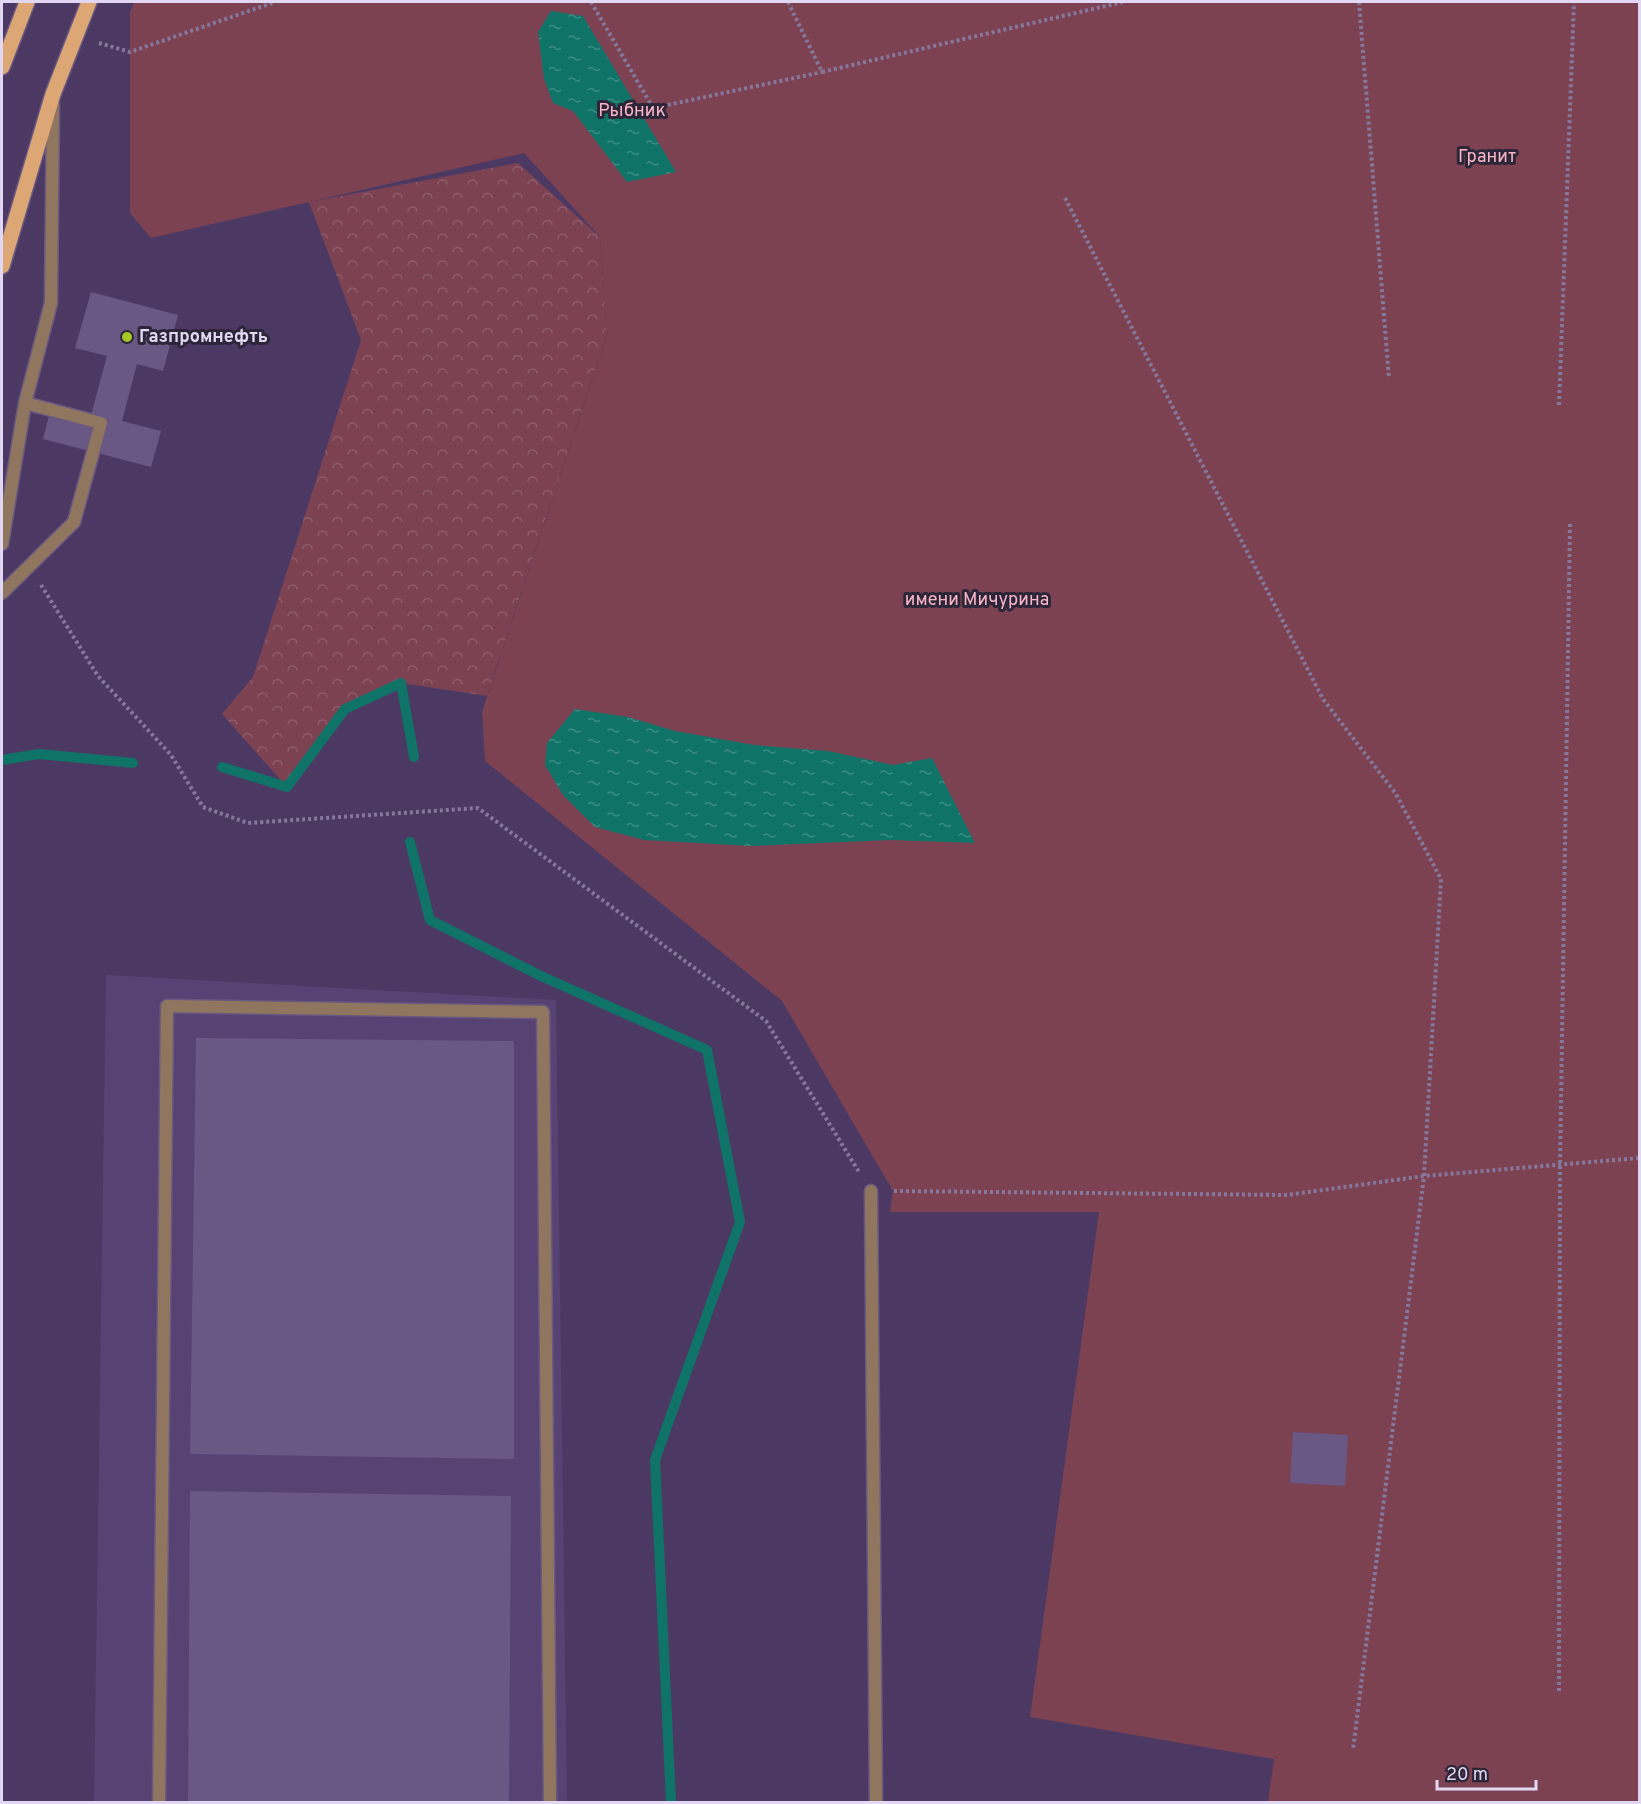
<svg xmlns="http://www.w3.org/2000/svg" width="1641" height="1804" font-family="Overpass,sans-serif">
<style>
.built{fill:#574274}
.forest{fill:url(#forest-crowns)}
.garden{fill:#7c4252}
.water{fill:url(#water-ripples)}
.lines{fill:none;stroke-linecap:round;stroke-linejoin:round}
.stream{stroke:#0f7368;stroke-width:10}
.building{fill:#695784}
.service-casing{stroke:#695980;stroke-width:15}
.primary-casing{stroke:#695980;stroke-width:18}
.path{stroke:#86779c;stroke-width:4;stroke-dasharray:3 3;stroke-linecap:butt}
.service{stroke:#91765f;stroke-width:12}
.primary{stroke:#dda675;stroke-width:15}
.poi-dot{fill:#a4c825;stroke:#2d2639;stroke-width:2}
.labels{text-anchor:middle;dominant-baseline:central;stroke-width:6;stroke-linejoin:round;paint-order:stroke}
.park-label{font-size:18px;fill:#fab5c7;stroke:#2d2639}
.poi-label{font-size:18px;font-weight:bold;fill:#e1d7f2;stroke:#2d2639;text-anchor:start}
</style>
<defs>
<pattern id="forest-crowns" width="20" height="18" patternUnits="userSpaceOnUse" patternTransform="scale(1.5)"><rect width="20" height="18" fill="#7c4252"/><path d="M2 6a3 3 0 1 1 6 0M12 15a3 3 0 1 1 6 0" fill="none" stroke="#8e5d6b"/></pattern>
<pattern id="water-ripples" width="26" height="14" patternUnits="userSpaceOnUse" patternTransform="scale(1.5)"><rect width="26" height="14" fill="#0f7368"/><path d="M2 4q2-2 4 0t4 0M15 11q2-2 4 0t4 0" fill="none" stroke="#3d8d85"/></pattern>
</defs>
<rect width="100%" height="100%" fill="#4b3964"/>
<path class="built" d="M106,975L556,1000L567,1802H94Z"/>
<path class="forest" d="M518,163L600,237L607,335L487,696L401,683L345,709L287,787L222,714L253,677L361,340L309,202Z"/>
<path class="garden" d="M134,2H1639V1802H1268L1274,1759L1030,1717L1099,1212H890L893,1191L782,1001L485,761L482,712L607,335L600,237L524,153L151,238L130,213V12Z"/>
<path class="water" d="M551,11L583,16L676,172L627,182L573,111L553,103L544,79L538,32Z
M575,709L628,717L675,731L754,745L828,751L893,765L932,758L975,843L891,840L751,846L644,840L595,827L563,795L545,765L547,743Z"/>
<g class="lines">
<path class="stream" d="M2,760L39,754L133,763
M222,767L287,787L345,709L401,683L414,757
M410,842L430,920L541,976L707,1050L740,1222L655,1460L671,1802"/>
</g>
<path class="building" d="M91,292L178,315L163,371L137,364L122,421L161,431L151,467L43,439L52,404L91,415L107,356L75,348Z
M196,1038L514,1041V1459L190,1454Z
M1293,1432L1348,1435L1345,1486L1290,1483Z
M190,1491L511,1496L509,1802H188Z"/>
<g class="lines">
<g class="service-casing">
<path id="service" d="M2,544L25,403L51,303L53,104
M2,593L74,522L101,423L25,403
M871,1191L876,1802
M159,1802L167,1006L543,1012L550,1802"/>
</g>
<g class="primary-casing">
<path id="primary" d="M2,67L27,2
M2,266L53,94L89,2"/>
</g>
<path class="path" d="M591,2L653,108L822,72
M788,2L822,72L1123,2
M1359,2L1389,379
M99,43L130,52L275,2
M1065,198L1323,699L1396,794L1441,879L1424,1176L1353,1750
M1559,405L1574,2
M41,585L98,676L171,755L203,807L248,823L478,808L766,1021L859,1172
M894,1191L1287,1195L1424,1176L1640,1158
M1559,1691L1560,1166L1570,523"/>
<use href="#service" class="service"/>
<use href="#primary" class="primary"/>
</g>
<circle class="poi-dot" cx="127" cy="337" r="6"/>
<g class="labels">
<g class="park-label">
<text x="632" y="111">Рыбник</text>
<text x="1487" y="157">Гранит</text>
<text x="977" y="600">имени Мичурина</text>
</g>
<g class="poi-label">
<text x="139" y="337">Газпромнефть</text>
</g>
</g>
<rect width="1641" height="1804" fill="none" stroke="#e1d7f2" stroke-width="6"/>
<path d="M1437 1780v9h99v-9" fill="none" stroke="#e1d7f2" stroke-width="3"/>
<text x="1446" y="1780" font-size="18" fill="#e1d7f2" stroke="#2d2639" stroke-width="4.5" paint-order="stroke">20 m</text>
</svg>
